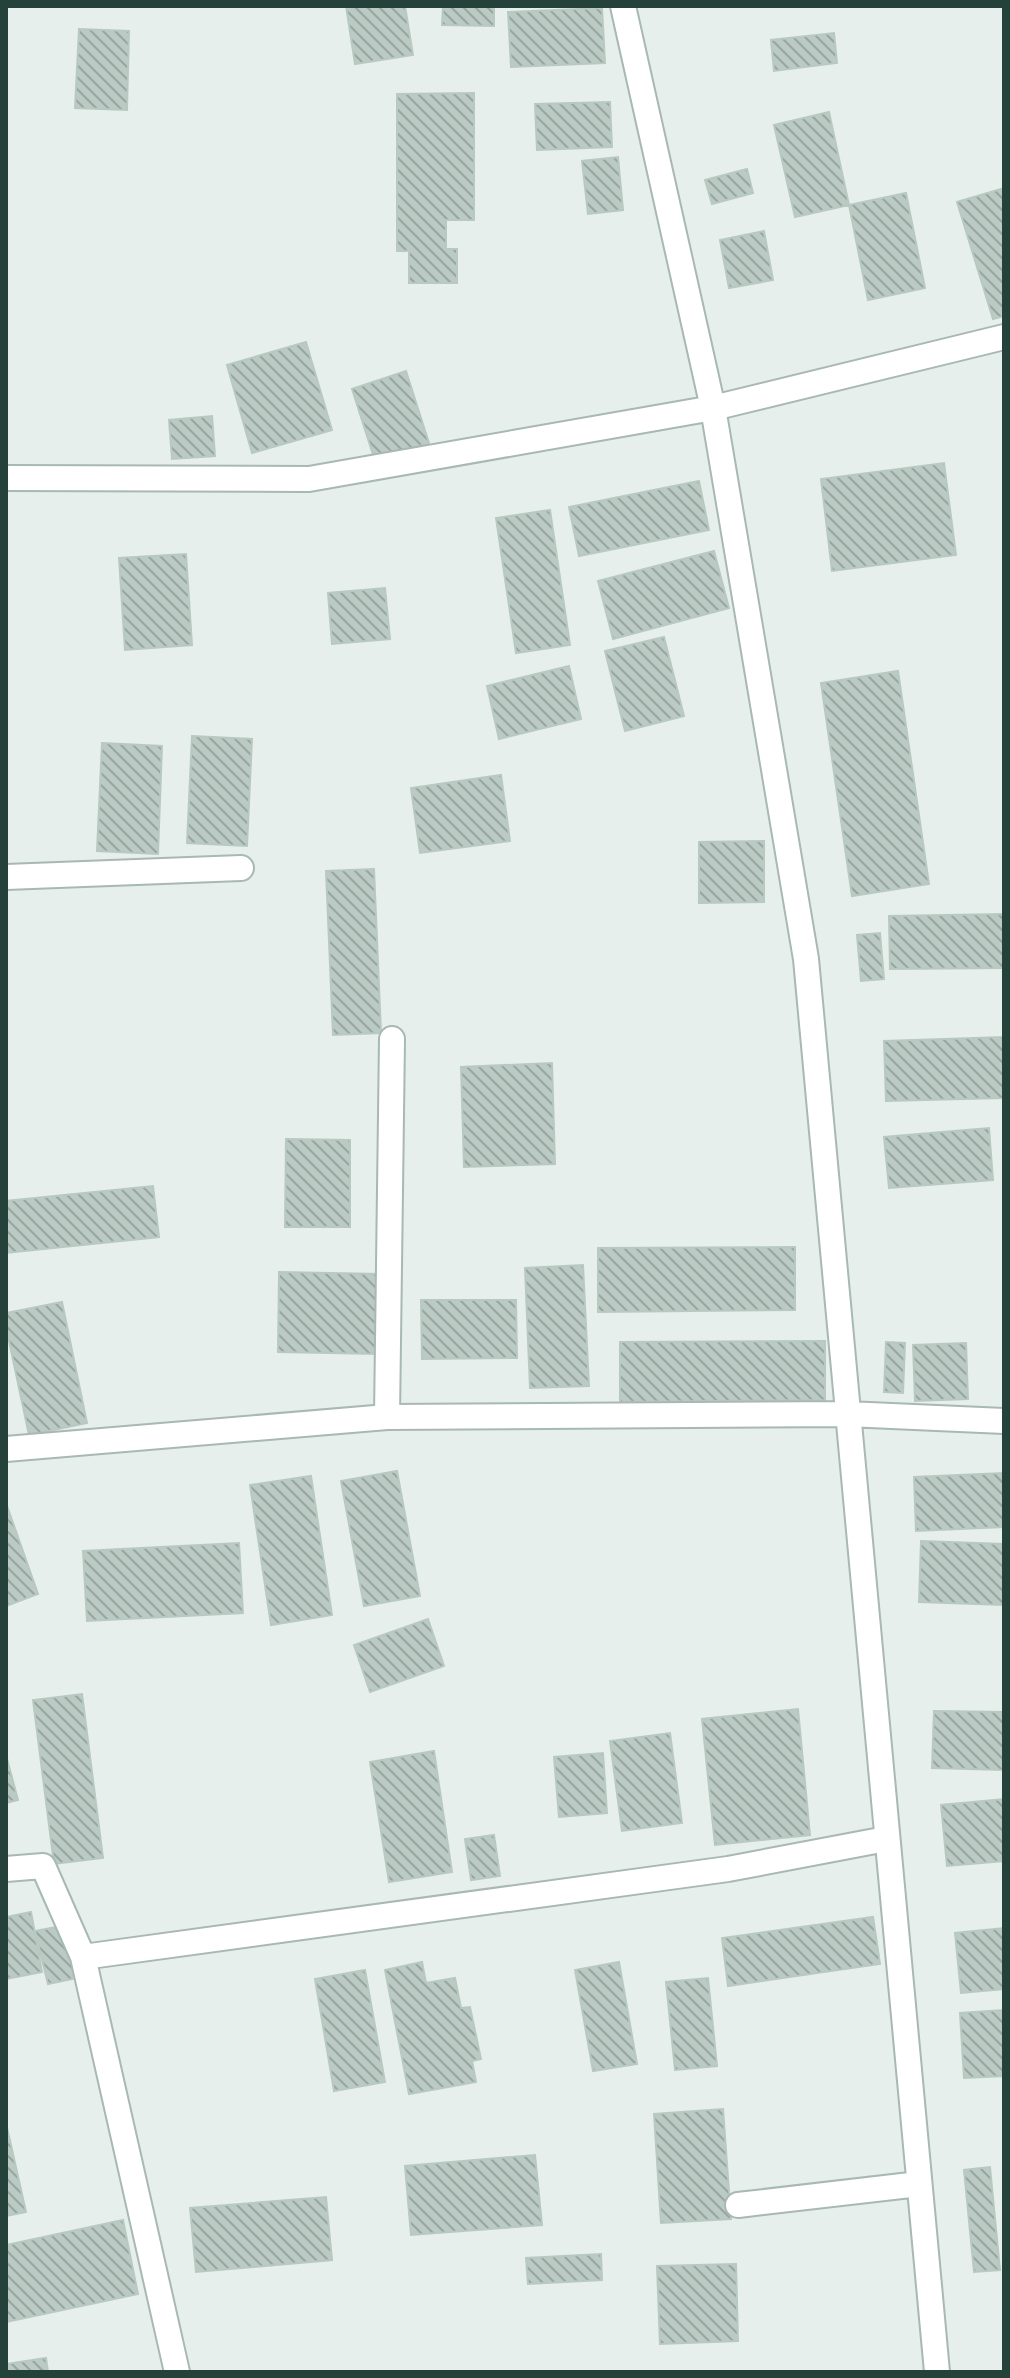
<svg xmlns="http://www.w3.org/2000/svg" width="1010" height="2378" font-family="Inter,sans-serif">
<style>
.building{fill:url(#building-back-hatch);stroke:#b8c9c2;stroke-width:2}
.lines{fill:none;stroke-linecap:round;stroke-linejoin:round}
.minor-casing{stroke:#a8b8b2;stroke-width:28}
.minor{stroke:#fff;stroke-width:24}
</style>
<defs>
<pattern id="building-back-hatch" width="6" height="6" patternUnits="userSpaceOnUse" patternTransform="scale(2)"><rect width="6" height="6" fill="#bbcac4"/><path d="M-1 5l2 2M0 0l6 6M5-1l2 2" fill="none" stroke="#98a6a0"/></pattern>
</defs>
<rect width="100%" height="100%" fill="#e6efeb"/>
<path class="building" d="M346,6H405L413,55L355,64Z
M443,6H494V26L442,25Z
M602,8L605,63L511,67L508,12Z
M79,29L129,31L127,110L75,108Z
M834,33L837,63L774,71L771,40Z
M474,93V220H446V249H457V283H409V251H397V94Z
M610,102L612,147L537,150L535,104Z
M829,112L849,205L795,217L774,125Z
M618,157L623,210L588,214L582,161Z
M747,169L753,193L712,204L705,180Z
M1004,188V316L993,319L957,202Z
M906,193L925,288L868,300L849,205Z
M764,231L773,280L729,288L720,240Z
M306,342L332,430L252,453L227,365Z
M406,371L429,443L375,461L352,389Z
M212,416L215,456L172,459L169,420Z
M944,463L956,555L832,571L821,479Z
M699,481L709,530L579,556L569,507Z
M550,510L570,645L516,653L496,518Z
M714,551L729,608L613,639L598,581Z
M186,554L192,645L125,650L119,558Z
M385,588L390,639L332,644L328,593Z
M664,637L684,716L625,731L605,651Z
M569,666L581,719L499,739L487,686Z
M898,671L929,884L852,896L821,683Z
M192,736L252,739L247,846L187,843Z
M102,743L162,746L158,854L97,851Z
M501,775L510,841L420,853L411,788Z
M764,841V902L699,903V842Z
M374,869L381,1033L333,1035L326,871Z
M1004,914V968L890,969L889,916Z
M880,933L884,979L861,981L857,935Z
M1004,1037V1098L886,1101L884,1041Z
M552,1063L555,1164L464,1167L461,1067Z
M989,1128L993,1180L889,1188L884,1137Z
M286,1139L350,1140V1227H285Z
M153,1186L159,1237L6,1253V1201Z
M795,1247V1310L598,1312V1248Z
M583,1265L589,1386L530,1388L525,1268Z
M279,1272L380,1274L378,1354L278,1352Z
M421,1300H516L517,1358L422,1359Z
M62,1302L87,1423L29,1435L6,1327V1313Z
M825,1341V1400L620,1402V1342Z
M886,1342L905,1343L903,1393L884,1392Z
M966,1343L968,1399L915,1401L913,1345Z
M397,1471L420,1596L364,1606L341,1481Z
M1004,1473V1527L916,1531L914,1477Z
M311,1476L332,1615L271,1625L250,1485Z
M6,1503L38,1594L6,1606Z
M921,1541L1004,1544V1605L919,1602Z
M239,1543L243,1613L87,1621L83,1551Z
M428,1619L444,1666L370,1692L354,1645Z
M82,1694L103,1858L54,1864L33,1700Z
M798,1709L810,1835L715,1845L702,1719Z
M934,1711L1004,1712V1770L932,1768Z
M670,1733L682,1823L622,1831L610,1741Z
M434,1751L452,1872L389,1882L370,1762Z
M603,1753L607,1813L559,1817L554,1757Z
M6,1755L18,1800L6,1803Z
M1004,1799V1861L947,1866L941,1805Z
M494,1835L500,1876L471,1880L465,1839Z
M31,1912L42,1972L6,1979V1917Z
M873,1917L880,1964L728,1986L722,1938Z
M67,1925L77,1978L48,1984L35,1931Z
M1004,1928V1989L961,1993L955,1933Z
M422,1962L426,1983L455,1978L461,2008L470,2007L481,2059L472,2061L476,2082L409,2094L385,1970Z
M619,1962L637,2064L593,2071L575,1970Z
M365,1970L385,2082L334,2091L315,1979Z
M708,1978L717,2066L675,2070L666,1982Z
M1004,2010V2076L964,2078L960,2013Z
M723,2109L731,2219L661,2223L654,2114Z
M6,2123L26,2212L6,2216Z
M535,2155L542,2225L411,2235L405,2166Z
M990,2167L1000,2270L974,2272L964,2170Z
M326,2197L332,2260L196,2272L190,2208Z
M123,2220L138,2294L6,2322V2245Z
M601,2254L602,2280L528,2284L526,2258Z
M736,2264L738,2341L660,2344L657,2266Z
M46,2358L48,2372H6V2364Z"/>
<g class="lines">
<g class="minor-casing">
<path id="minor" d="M623,6L713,408L806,959L937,2372
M6,478L309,479L713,408L1004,337
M6,877L241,868
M387,1417L392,1039
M6,1449L387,1417L847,1414L1004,1421
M6,1869L43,1866L83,1957L177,2372
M83,1957L728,1869L886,1839
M738,2205L919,2184"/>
</g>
<use href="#minor" class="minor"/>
</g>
<rect width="1010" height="2378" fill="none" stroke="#24423a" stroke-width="16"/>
</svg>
